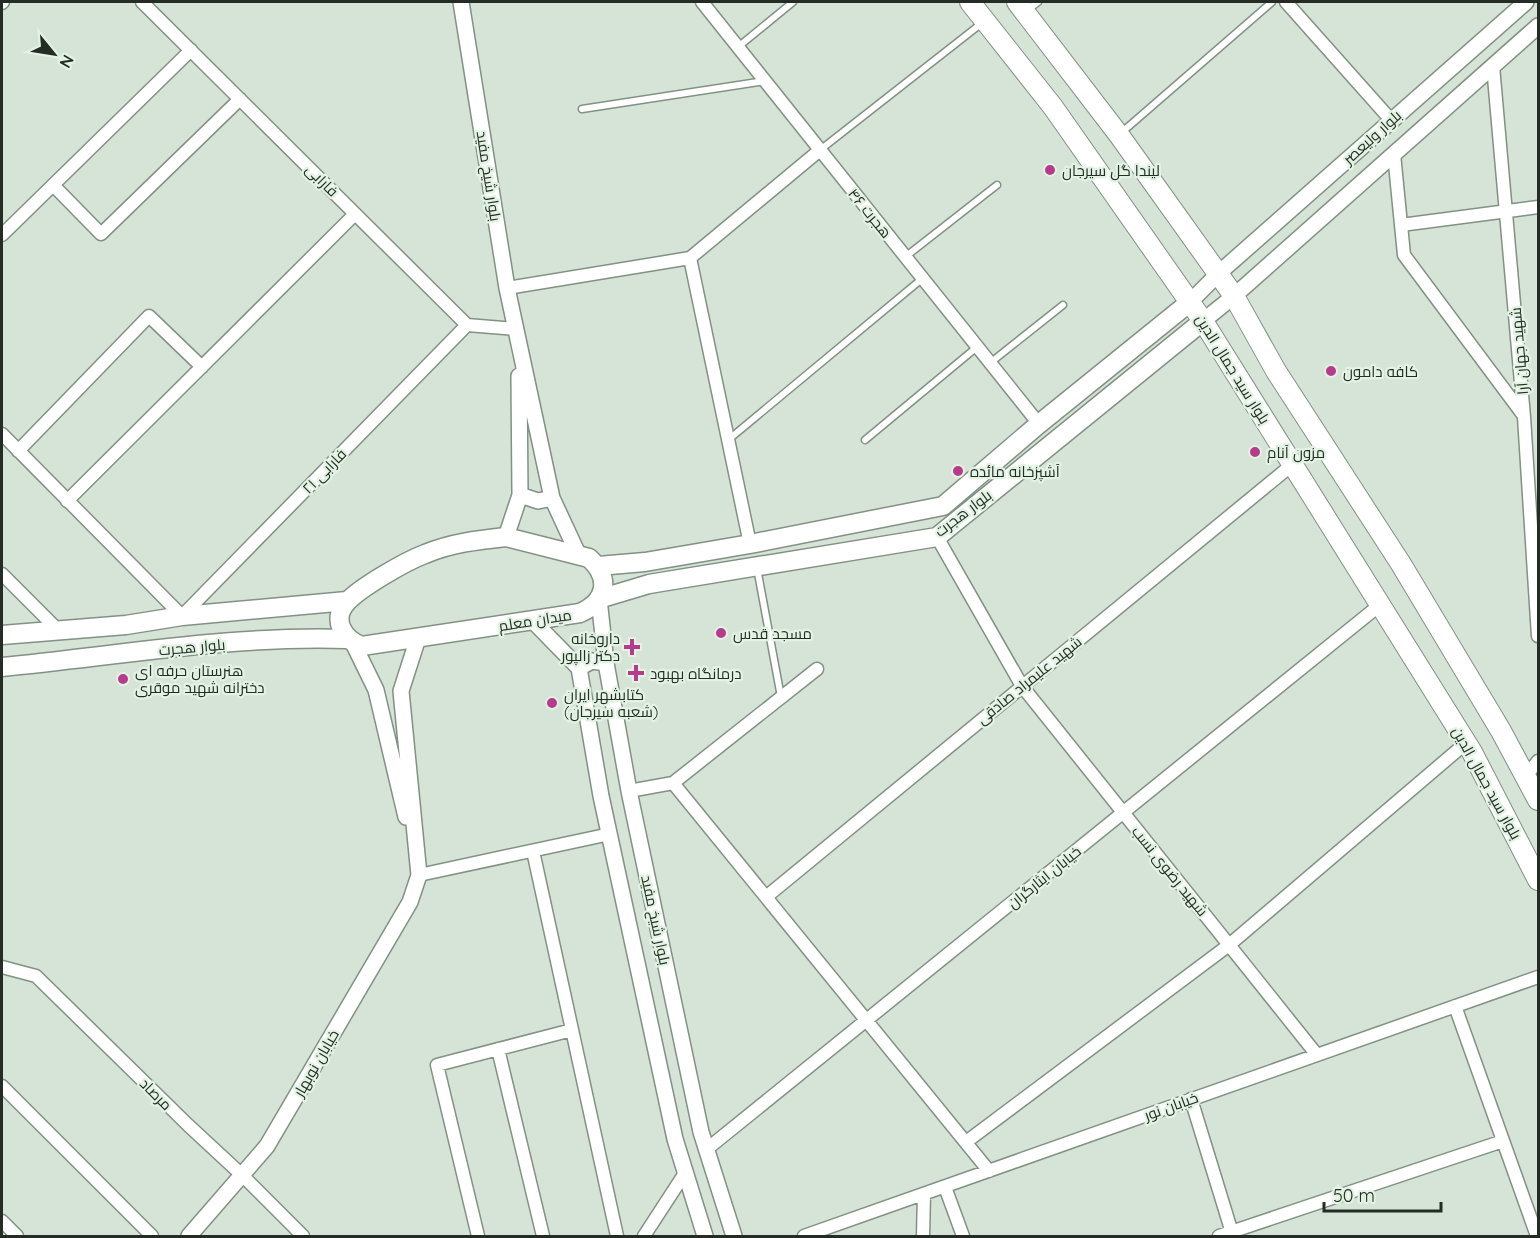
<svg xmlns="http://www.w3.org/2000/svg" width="1540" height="1238" font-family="Quicksand,Cairo,sans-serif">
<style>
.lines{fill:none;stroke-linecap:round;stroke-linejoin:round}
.service-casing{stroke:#829184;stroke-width:9}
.minor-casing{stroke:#829184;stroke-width:15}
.tertiary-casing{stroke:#829184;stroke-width:18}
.secondary-casing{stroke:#829184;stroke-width:21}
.primary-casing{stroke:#829184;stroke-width:22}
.service{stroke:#fff;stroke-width:6}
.minor{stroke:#fff;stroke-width:12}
.tertiary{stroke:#fff;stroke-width:15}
.secondary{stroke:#fff;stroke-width:18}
.primary{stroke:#fff;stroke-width:20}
.poi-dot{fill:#b63b8d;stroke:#e2f2e3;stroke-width:2}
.labels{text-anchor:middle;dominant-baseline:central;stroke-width:4.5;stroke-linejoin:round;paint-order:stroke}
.street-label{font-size:15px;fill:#252b25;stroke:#e2f2e3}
.poi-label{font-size:15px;fill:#252b25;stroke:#e2f2e3;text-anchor:start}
</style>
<rect width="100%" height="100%" fill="#d5e4d6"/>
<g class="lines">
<g class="service-casing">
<path id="service" d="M1026,11L1038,2
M738,47L793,2
M582,109L765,81
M1121,133L1272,2
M820,150L982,23
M905,257L997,185
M990,363L1063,305
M728,440L923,278
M865,440L977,347
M757,568L781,697"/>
</g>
<g class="minor-casing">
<path id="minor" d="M142,2L467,325L515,329
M702,2L1039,424
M1286,2L1391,120
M2,3L3,2
M1493,66L1524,417L1538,636
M1394,154L1404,255L1524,416
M53,185L101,234L240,99
M1401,225L1538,207
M2,235L191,50
M690,258L750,544
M507,288L690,258L820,150
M2,434L182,616L467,325
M18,451L149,316L202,367
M67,501L355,214
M937,537L1022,686L1317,1055
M2,574L57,629
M1526,776L1538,761
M673,783L989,1171
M629,791L673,783L817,669
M533,851L617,1236
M419,875L610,834
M766,897L1293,464
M2,967L36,976L188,1125L243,1176L303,1236
M1455,1006L1537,1236
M498,1049L543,1236
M2,1086L152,1236
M1191,1099L1233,1236
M966,1142L1229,945L1466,743
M707,1149L1381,604
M945,1187L963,1236
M2,1221L17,1236
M478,1236L437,1065L572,1030
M644,1236L685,1173
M804,1236L1538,977
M923,1236L924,1194
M1219,1236L1503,1141"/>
</g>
<g class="tertiary-casing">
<path id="tertiary" d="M461,2L507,288L552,498L578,554
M1190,302L1219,273L1526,2
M1203,321L1234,296L1538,26
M520,495L538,501L552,498
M506,537L520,495L519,376
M599,599L606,663L629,791L701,1132L734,1236
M532,620L579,668L601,796L675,1139L705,1236
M353,643L376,690L406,817
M579,668L592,661L606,663
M189,1236L267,1146L410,902L419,875L401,691L418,638"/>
</g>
<g class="secondary-casing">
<path id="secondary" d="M506,537L589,558C611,578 607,601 580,613L362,646C344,640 331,620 346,603C359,588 406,561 425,554C451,543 478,540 506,537Z
M598,566L645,562L750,544L943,506L1039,424L1190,302
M599,599L649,584L937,537L1203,321
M2,635L126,625L182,616L347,601
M2,667C116,656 232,635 347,639"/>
</g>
<g class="primary-casing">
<path id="primary" d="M970,2L1053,107L1203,321L1472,752L1538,880
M1017,2L1119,135L1234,296L1276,371L1401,564L1501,731L1538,800"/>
</g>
<use href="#service" class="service"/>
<use href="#minor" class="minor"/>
<use href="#tertiary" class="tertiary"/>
<use href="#secondary" class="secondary"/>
<use href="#primary" class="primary"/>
</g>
<g class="poi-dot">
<circle cx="1050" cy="170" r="6"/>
<circle cx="1331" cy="371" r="6"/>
<circle cx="1255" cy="452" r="6"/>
<circle cx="958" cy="471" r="6"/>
<circle cx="721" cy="633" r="6"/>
<path d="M629 638h6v6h6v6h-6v6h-6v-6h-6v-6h6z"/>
<path d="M633 664h6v6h6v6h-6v6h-6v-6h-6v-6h6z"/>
<circle cx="123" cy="679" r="6"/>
<circle cx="552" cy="703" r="6"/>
</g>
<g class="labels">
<g class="street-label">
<text transform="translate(1372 137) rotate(-42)">بلوار ولیعصر</text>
<text transform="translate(489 176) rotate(81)">بلوار شیخ مفید</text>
<text transform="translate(322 180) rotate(45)">فارابی</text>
<text transform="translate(870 213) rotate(51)">هجرت ۴۶</text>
<text transform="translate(1519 351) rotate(-95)">شهید جهان آرا</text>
<text transform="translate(1233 369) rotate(58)">بلوار سید جمال الدین</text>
<text transform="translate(324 471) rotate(-46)">فارابی ۲۱</text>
<text transform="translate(963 513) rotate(-37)">بلوار هجرت</text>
<text transform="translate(535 620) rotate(-9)">میدان معلم</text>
<text transform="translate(192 647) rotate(-5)">بلوار هجرت</text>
<text transform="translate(1029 680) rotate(-39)">شهید علیمراد صادقی</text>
<text transform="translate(1487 783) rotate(61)">بلوار سید جمال الدین</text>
<text transform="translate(1170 871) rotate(51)">شهید رضوی نسب</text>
<text transform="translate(1044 877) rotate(-39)">خیابان ایثارگران</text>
<text transform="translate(656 920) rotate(78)">بلوار شیخ مفید</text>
<text transform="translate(316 1063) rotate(-60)">خیابان نوبهار</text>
<text transform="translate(156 1094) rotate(45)">مرصاد</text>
<text transform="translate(1171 1106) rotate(-20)">خیابان نور</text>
</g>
<g class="poi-label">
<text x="1062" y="170">لیندا گل سیرجان</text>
<text x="1343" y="371">کافه دامون</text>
<text x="1267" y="452">مزون آنام</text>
<text x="970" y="471">آشپزخانه مائده</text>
<text x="733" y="633">مسجد قدس</text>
<text x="620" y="638" text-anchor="end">داروخانه<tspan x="620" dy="17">دکتر زالپور</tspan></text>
<text x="135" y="670">هنرستان حرفه ای<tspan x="135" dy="17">دخترانه شهید موقری</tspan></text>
<text x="650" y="673">درمانگاه بهبود</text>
<text x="564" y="694">کتابشهر ایران<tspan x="564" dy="17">(شعبه سیرجان)</tspan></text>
</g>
</g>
<rect width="1540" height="1238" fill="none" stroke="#252b25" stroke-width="6"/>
<g transform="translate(54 54) rotate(120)" stroke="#e2f2e3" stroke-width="4.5" paint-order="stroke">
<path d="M0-4.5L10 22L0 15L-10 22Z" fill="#252b25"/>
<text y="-9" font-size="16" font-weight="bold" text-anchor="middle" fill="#252b25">N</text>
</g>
<path d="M1324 1202v9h117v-9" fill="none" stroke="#252b25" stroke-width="3"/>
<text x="1333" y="1202" font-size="18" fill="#252b25" stroke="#e2f2e3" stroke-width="4.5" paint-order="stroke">50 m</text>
</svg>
